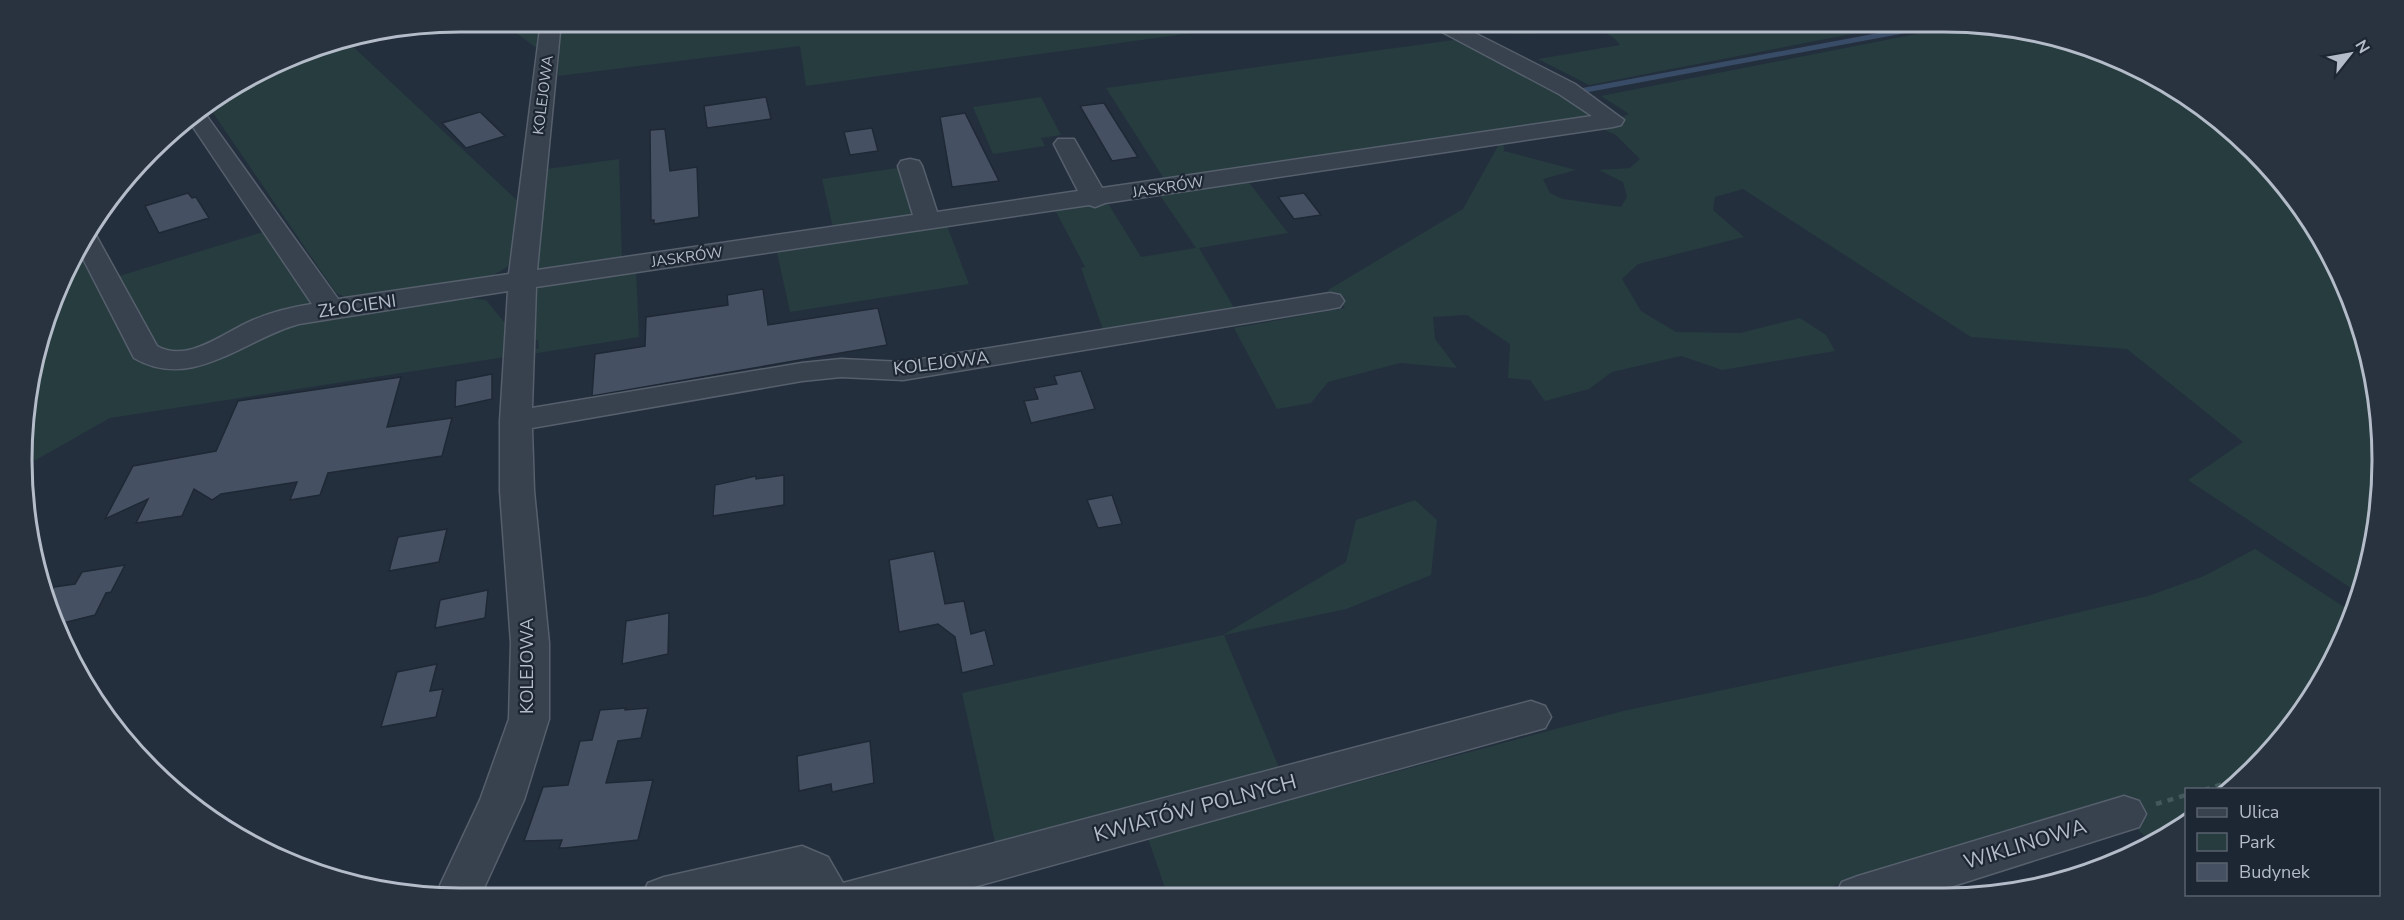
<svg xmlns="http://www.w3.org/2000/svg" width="2404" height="920" font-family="'Nunito Sans',sans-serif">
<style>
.green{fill:#263c3f;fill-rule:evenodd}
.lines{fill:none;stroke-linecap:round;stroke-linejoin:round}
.stream{stroke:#394c67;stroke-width:5}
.building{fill:#455162;stroke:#1f2835;stroke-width:1.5}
.minor-casing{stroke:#565f6c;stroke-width:3}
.path{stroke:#44595c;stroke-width:4.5;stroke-dasharray:6 6;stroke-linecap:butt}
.minor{fill:#38414e;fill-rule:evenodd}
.labels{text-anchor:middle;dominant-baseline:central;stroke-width:4.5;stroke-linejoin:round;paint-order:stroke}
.far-street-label{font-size:15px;fill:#b4bcc9;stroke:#1d2633}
.street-label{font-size:18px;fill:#b4bcc9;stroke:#1d2633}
.near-street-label{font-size:21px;fill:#b4bcc9;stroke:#1d2633}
.rim{fill:none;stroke:#b4bcc9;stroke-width:3}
</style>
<rect width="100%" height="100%" fill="#242f3e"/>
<path class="green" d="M500,21H541L538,49Z
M560,21H1238L1221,29L806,86L800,46L558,76Z
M1475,21H1919L1589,85L1538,59L1620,45C1601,15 1542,38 1510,33C1499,32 1486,25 1475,21Z
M1967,24C1997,28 2028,29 2057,36C2083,42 2113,55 2137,66C2151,72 2163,82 2176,90C2321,180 2404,353 2376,524C2372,548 2369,571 2360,594L2188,480L2243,442L2127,349L1971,337L1743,189L1715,197L1713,210L1744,237L1638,264L1622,279L1641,311L1676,332L1740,333L1800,318L1826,335L1835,351L1722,370L1681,356L1612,372L1589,389L1545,401L1530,380L1508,378L1510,344L1467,315L1433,317L1435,339L1457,368L1400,363L1328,382L1311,403L1277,409L1234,328L1345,308L1328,290L1463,209L1503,137L1168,185L1106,88L1468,38L1621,117L1629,114L1601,96ZM1589,123L1616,135L1640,159L1630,168L1599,170L1623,182L1627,197L1621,207L1563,199L1550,193L1543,179L1576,170L1504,151L1503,137Z
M346,40L520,203L508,266C466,297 395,294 345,297L336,293L207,104C248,74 295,48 346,40Z
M1041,97L1061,135L1041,138L1045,146L993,154L973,107Z
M619,159L622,262L536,274L547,169Z
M904,167L918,217L834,232L822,179Z
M1247,180L1288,233L1199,248L1236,311L1104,332L1081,268L1085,267L1054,208C1073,205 1086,207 1106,200L1141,257L1196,248L1159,194Z
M946,223L969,284L790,312L776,248Z
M263,232L314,307L208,349L160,354L116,277Z
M78,245L123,334L150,364L271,328L462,297L486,300L505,323V357L110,418L27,465L25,402L44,319Z
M636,269L639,337L531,354V351L539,348L538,340H532V290L541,283Z
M1415,500L1437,520L1431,575L1346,609L1224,635L1282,775L996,847L962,693L1223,635L1346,562L1356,520Z
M2255,549L2352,612L2324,680L2234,789L2186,790V821L2152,844L2111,801L1801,896L1168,897L1148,838L1623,711L1974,637L2148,596L2204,576Z"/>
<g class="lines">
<path class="stream" d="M1580,91L1951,22"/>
</g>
<path class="building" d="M766,97L771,119L707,128L704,106Z
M1104,103L1138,157L1112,161L1080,106Z
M480,112L505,136L466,148L442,123Z
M965,113L999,181L952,187L940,117Z
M872,128L878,151L850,155L844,132Z
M665,129L670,171L697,167L699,217L654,224V220H651L650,130Z
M188,193L192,198L196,197L209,218L159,233L145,206Z
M1304,193L1321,215L1294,219L1278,197Z
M763,289L768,325L878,308L887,345L592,396L595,354L645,346L646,317L728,305L727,295Z
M1081,371L1095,409L1031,423L1024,401L1038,399L1034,388L1057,384L1054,376Z
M492,374V399L455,407L456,381Z
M401,377L387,427L452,418L442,456L328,473L320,495L290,500L297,482L221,494L212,500L194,489L182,516L136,523L148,499L105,519L133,466L216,451L238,401Z
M784,475V505L713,516L715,485L756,476V479Z
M1112,495L1122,524L1098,528L1087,500Z
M447,529L439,562L389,571L398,537Z
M934,551L945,604L964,601L971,634L985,630L994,665L962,673L955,637L938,624L899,632L889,560Z
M125,565L111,592L106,593L95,615L59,624L52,620L46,601L54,587L75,584L82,572Z
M488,590L485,618L435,628L440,600Z
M669,613L668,654L622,664L626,621Z
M437,664L430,691L443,689L436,717L381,727L397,672Z
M626,708L625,710L648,708L641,738L618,741L606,783L653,780L638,840L565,848H559L562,840L524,841L543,787L568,785L580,741L592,740L600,710Z
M870,741L874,783L832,792L831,784L799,791L797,756Z"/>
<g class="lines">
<g class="minor-casing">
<path id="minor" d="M541,21H561L537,270L913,215L898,166L901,161L910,159L919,161L922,166L937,212L1078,191L1054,144L1058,139H1074L1102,188L1592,116L1559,94L1429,25L1426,21H1451L1575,84L1624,120L1621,125L1613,127L1105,203L1095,207L1089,205L536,287L532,408L802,363L841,359L903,362L1330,293L1340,295L1344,301L1340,307L1330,309L903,380L841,377L802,381L532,428L534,491L549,643V719L524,800L479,899L435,896L480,800L509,719L511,643L500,491V421L508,291L299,324C244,339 192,392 134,358L77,247L89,229L93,230L157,346C188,364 224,332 253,320C272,312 292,307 312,304L187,118L201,108L338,299L509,274Z
M1531,701L1545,706L1551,717L1545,728L934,898H802L797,887L749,898H641L648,883L664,877L802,846L828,857L843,883Z
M2124,796L2139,801L2146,814L2139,827L1925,895L1835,896L1842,882L1858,876Z"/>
</g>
<path class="path" d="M2204,790L2244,777
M2156,804L2186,795"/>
<use href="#minor" class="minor"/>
</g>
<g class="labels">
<g class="far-street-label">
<text transform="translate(543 95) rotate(-83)">KOLEJOWA</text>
<text transform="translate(1168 187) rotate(-9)">JASKRÓW</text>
<text transform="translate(687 257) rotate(-8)">JASKRÓW</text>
</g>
<g class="street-label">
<text transform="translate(357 306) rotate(-8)">ZŁOCIENI</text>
<text transform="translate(941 363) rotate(-7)">KOLEJOWA</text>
<text transform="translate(527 666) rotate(-90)">KOLEJOWA</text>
</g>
<g class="near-street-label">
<text transform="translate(1195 808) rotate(-15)">KWIATÓW POLNYCH</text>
<text transform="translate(2025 844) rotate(-17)">WIKLINOWA</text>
</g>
</g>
<path d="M0 0H2404V920H0ZM460 32H1944A428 428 0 0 1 2372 460V460A428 428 0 0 1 1944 888H460A428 428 0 0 1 32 460V460A428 428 0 0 1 460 32Z" fill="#29323f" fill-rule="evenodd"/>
<path class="rim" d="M460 32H1944A428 428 0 0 1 2372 460V460A428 428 0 0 1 1944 888H460A428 428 0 0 1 32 460V460A428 428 0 0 1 460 32Z"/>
<rect x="2185" y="788" width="195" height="108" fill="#1d2633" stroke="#59626f" stroke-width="1.5"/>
<rect x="2197" y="808" width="30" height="9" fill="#38414e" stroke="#59626f" stroke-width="1.5"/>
<text x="2239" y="818" font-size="18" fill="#b4bcc9">Ulica</text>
<rect x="2197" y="833" width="30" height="18" fill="#263c3f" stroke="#59626f" stroke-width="1.5"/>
<text x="2239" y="848" font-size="18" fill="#b4bcc9">Park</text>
<rect x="2197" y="863" width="30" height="18" fill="#455162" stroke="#59626f" stroke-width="1.5"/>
<text x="2239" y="878" font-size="18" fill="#b4bcc9">Budynek</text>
<g transform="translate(2350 54) rotate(59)" stroke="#1d2633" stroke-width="4.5" paint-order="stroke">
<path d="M0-4.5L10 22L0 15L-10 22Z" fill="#b4bcc9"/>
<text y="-9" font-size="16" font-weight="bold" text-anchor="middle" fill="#b4bcc9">N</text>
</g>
</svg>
